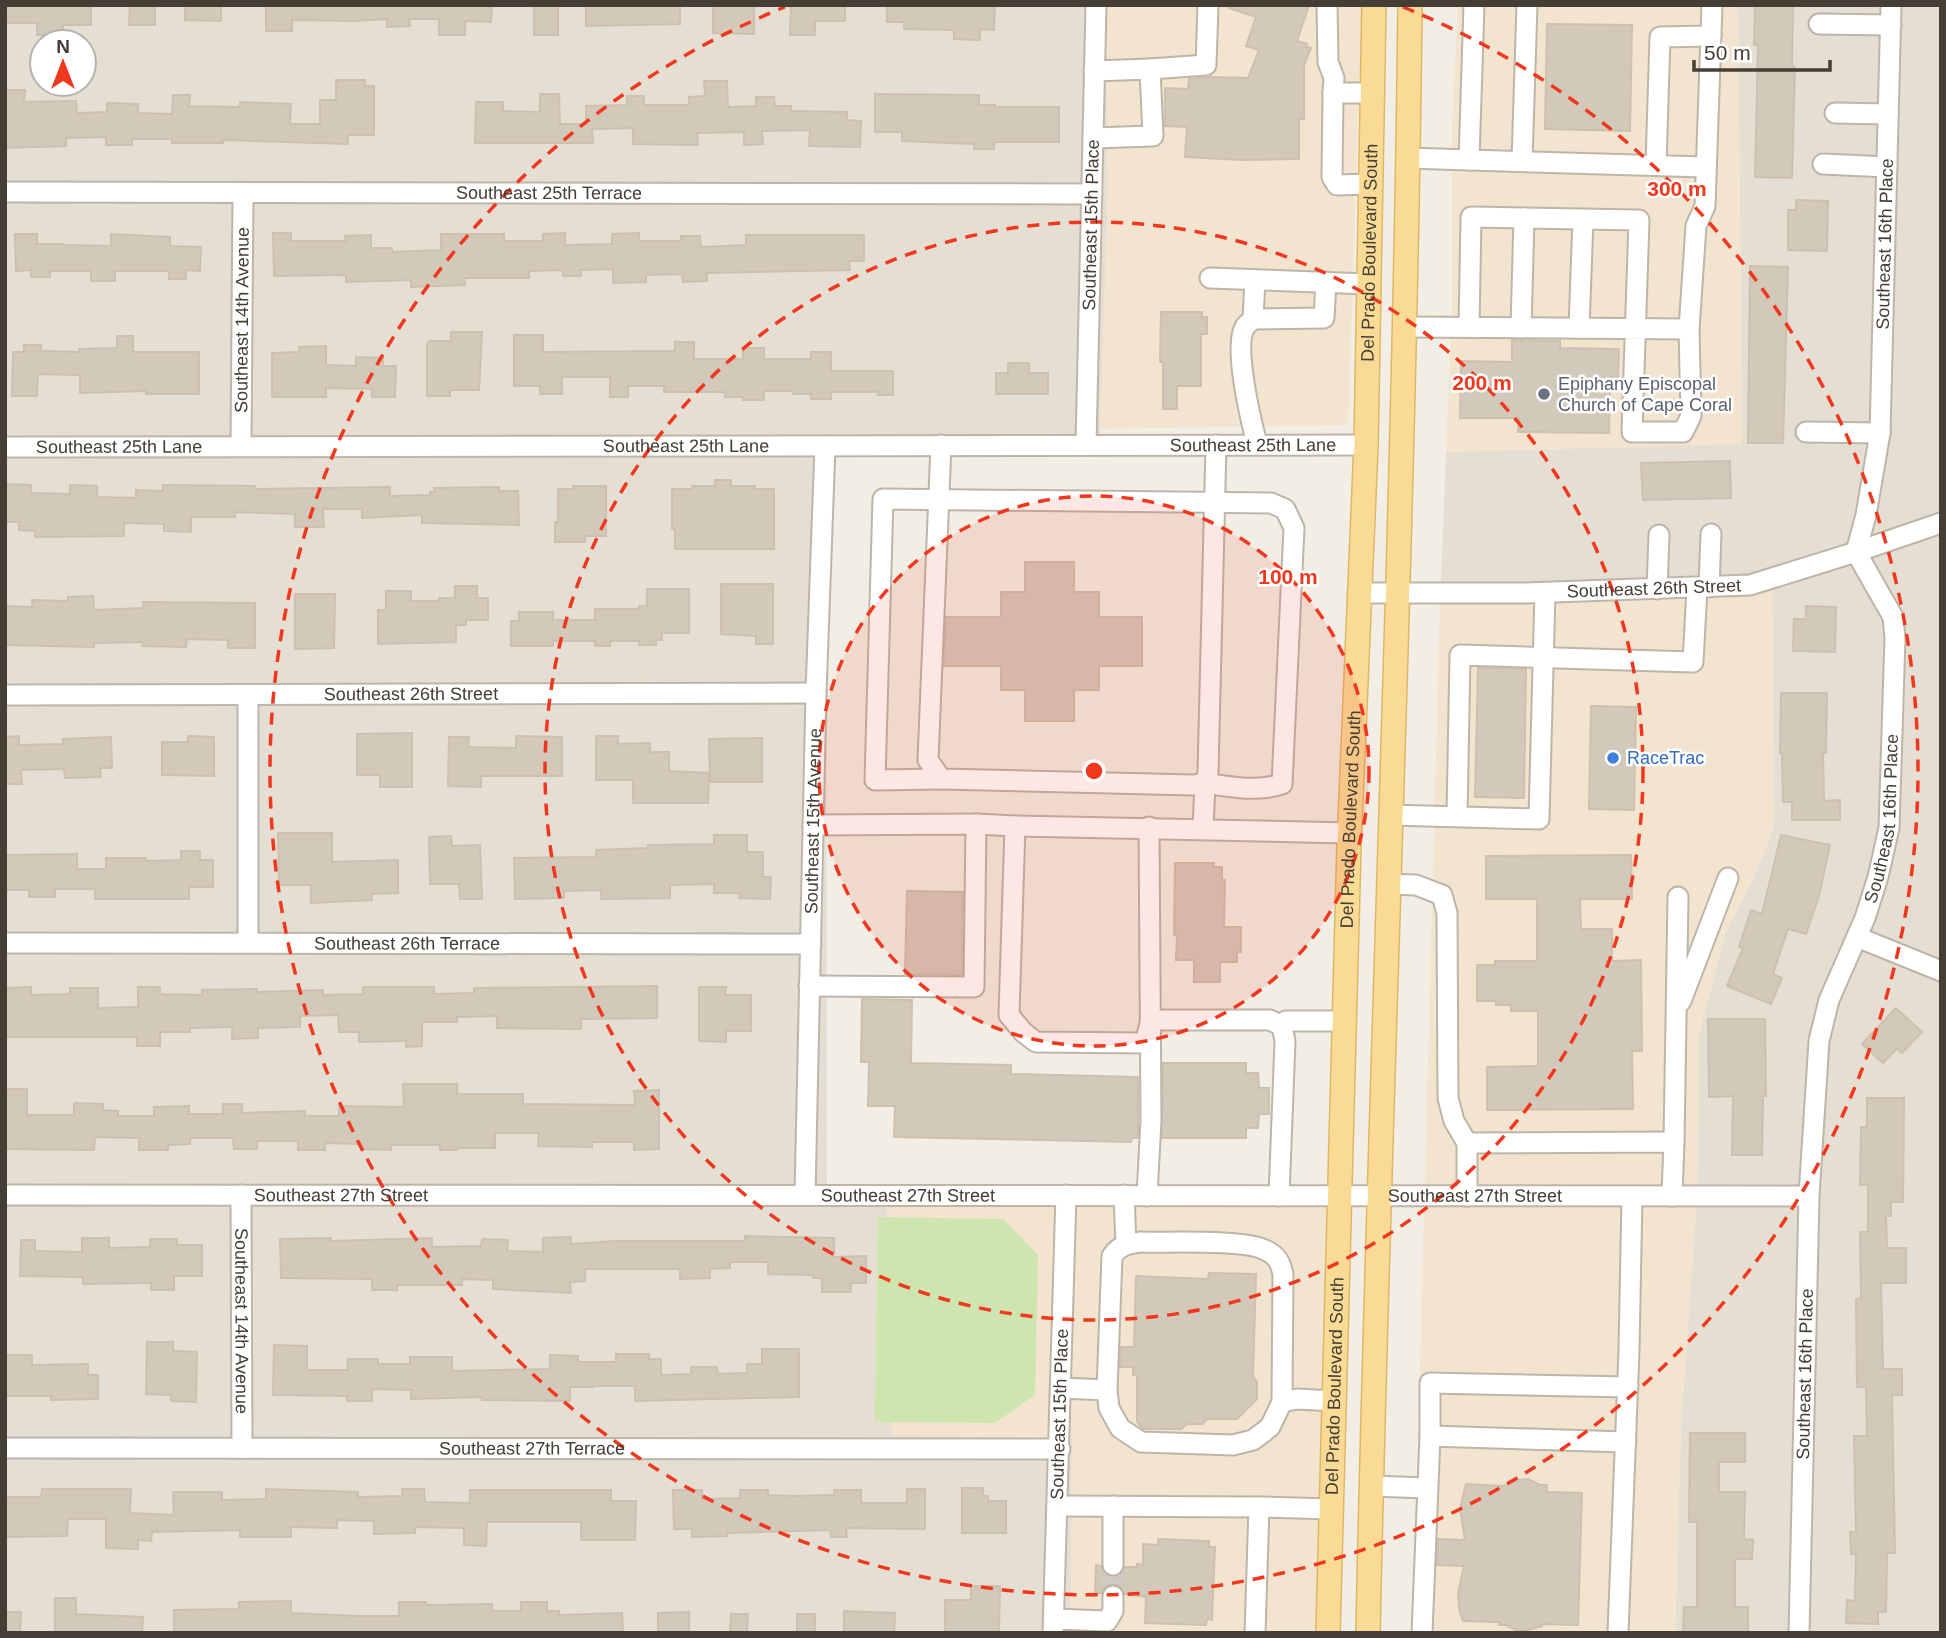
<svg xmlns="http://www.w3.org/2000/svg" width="1946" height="1638" font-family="Helvetica,sans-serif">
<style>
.residential{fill:#e5dfd3;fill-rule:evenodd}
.commercial{fill:#f3e4d0}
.green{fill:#cee5af}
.building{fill:#d3c9bb;stroke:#cdc0ae;stroke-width:2}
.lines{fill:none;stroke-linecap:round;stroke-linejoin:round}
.minor-tunnel{stroke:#cfcbc2;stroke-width:19;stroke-dasharray:19 10;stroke-linecap:butt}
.minor-casing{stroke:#bdb5a8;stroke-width:23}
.major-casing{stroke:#deb766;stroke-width:26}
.minor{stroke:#fff;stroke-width:19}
.major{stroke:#fadb96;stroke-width:23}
.ring{fill:none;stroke:#f1371d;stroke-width:3.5;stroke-dasharray:12 9}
.worship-dot{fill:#6b7280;stroke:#fff;stroke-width:2.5}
.shop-dot{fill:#3f7fe0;stroke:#fff;stroke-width:2.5}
.labels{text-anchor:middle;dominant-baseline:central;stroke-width:5;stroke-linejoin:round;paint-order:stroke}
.street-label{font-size:18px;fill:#443e35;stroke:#fff}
.worship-label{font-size:18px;fill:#5b616d;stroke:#fff;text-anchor:start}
.shop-label{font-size:18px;fill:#366cbe;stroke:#fff;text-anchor:start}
.centre{fill:#f1371d;stroke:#fff;stroke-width:3.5}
.ring-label{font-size:21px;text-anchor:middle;font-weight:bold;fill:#f1371d;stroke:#fff;stroke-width:5;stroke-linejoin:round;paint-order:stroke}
</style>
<rect width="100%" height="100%" fill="#f2eee5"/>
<path class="residential" d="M5,5H1106L1108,192L1100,435L826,438L827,1184L886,1187L887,1185L893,1435L1072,1438L1071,1633H5ZM42,42H84V84H42Z
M1738,5H1941V512L1853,542L1748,574L1526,583H1441L1446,452L1742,443Z
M1941,535V1633H1675L1681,1426L1698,1180L1699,1034L1725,934L1754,877L1774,827L1772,590Z"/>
<path class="commercial" d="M1106,5H1362L1348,425L1100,429L1108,192Z
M1458,5H1738L1742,444L1446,452L1452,305V120Z
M1772,590L1774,827L1754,877L1725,934L1699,1034L1698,1180L1681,1426L1675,1633H1413L1440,604H1526L1721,598L1750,595Z
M887,1189L1328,1192L1316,1633H1071L1072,1438L892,1436Z"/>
<path class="green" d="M878,1217L1003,1219L1038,1255L1035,1395L995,1423L875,1422Z"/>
<path class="building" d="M5,5H91V25H63V35H37V23H5Z
M130,5H155V25H129Z
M185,5H221V21L185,20Z
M266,5H492L491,22L465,21V35H439V19H409L410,26L387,27V19L354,21L292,20V31H266Z
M534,5H558V35H534Z
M586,5H680V24L586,26Z
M713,5H754V34L713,33Z
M791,5H845V21H815V35H790Z
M887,5H995L994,30L980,29V40L954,39V30L904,29V22H887Z
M1229,5H1309L1297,41L1307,44L1306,47L1311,48L1304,65V119H1299V159L1243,160L1185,157L1187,127L1165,126V88L1188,89L1189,79L1209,77L1248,78L1259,50L1246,46L1256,17L1229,8Z
M1755,5H1793L1792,67H1795L1792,178L1755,177L1758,45H1754Z
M1547,24L1632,25L1630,131L1545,129Z
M336,80H365V86H374V135H348V144L223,140V143H172V139H132V145H106V137L66,138V146L5,148V90H25L24,102L76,101L77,113L107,112V103L138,104V113L172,114L173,95H190L189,106L240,107V102L291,104L290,124H320V100H336Z
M704,81H727L728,107L756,106V97H774L775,106H791V111L847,112V120L861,121L860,147L809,146L810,130L762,131L763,144L744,145V132L697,133L698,145L633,144V128L592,129L593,143H475L476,102H503V111L540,112V94H559L560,124H586V106L627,105V96H644V105H689V97L705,96Z
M875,94L979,95V105H995V107H1059V142H994V149H974V144L902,141V132H875Z
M1796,200L1828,201L1827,251L1788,250V210H1796Z
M273,233H291V241H346L345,236L371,235V248H392L393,252L441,250V234H504V241H543V234L565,233V245L612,244V234L639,233V241H681V236H700L701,247L746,245V235H864V261H849L850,270L707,273V281L683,282L682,274L646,275V282L613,283V269L581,270V276H563V270L529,271V278H464L465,285L411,287V280L346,282V275L274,276Z
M15,234H37V244H63V245L111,246V234L170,237V246L201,247L200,271L186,270V279H169V271H115V281H91V271H50V277H31V270L16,271Z
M1750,266L1788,267L1783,443H1748Z
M1161,312H1202V317H1207V334H1201V386H1177V409H1163V362H1160Z
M451,332H482L479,390H450V396H427V344L429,341H451Z
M514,335H543V352L675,351V342H694V359H743V348H764V359H811V352H831V371H893V395H878V392H831V399H811V394H793V391H764V400H743V397H725V392H664V386H628V397H610V377H562V394H540V386H514Z
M117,336H133V352H199V394H146V391L80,393V375L38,374L37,396H12L13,352H24V345H41V351L79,352V349L117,348Z
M1512,340L1560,341V348L1619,349L1618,377H1610L1609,433L1518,432L1519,418H1460L1461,361L1512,362Z
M326,346V365L356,366V357L383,358V366H396L395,397H372V389L326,388V397H272V353L299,352V347Z
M1008,363H1029V373H1048V394H996V373H1008Z
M1730,461L1731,498L1643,500L1641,463Z
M715,480H731V486H755V489H774V549H675V529H672V489H692V486H715Z
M5,484L31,485V493L70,494V485L97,486V497L136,498V490L163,491V485L255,486V489L390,487V496L430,495V492H435L434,488L499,487V491H518L519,525L422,523V515L362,518V509H323L324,527H295V514L235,512V517H191V532L164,531V524L124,523V536L35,537V531L19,530V522H5Z
M573,486H606V536H585V542H555V522H558V489H573Z
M1025,562H1074V592H1099V617H1142V666H1099V690H1074V721H1025V690H1001V666H944L946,617H1001V592H1025Z
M721,584H773V644H756V636L721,634Z
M455,586H477V598H488V620H466V625H456V642L378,644V610H386V591H411V601H439V598H455Z
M647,589H689V633H662V640H656V645H639V641H610V646H595V641H553V646H511V621H519V612H553V620H595V609H639V606H647Z
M295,594H335L334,648L295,649Z
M93,596L94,610L143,608V602L255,603V648H228V640L187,639L186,647L142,646L143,642L94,643V647L5,645V606L32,607V600L68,601V597Z
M1806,606L1836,607L1835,652L1793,651L1794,619H1806Z
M1478,668L1526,669L1524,798L1475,797Z
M1781,693H1827L1826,753H1823L1824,801L1840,800V820H1792V802H1783L1782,753H1780Z
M1591,706L1636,707L1634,810L1589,809Z
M412,733V787H380V775H357V734Z
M19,736V745L63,744V739L111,737L112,768H100L101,777L65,778L64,769L21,770L22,784H5V737Z
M188,736L214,737V776L162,775V742H188Z
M516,736L562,737V776H481V787L448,786L449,737H469L468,747L516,748Z
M596,736H618V744L650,743V752H669V771L709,773L708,803H633V780H596Z
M762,738V782H710L709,739Z
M278,833H332V862L398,860V893L371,894L372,900L311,903V885H279Z
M714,835H747V852H763V877H771L770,899L739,898L740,893H714V884L670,885V898L601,899V890L564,891V898L515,899L514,858L596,857V850L648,848V845L714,844Z
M1781,835L1830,845L1819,896L1806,934L1788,929L1773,974L1782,978L1771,1004L1727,986L1743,948L1739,947L1751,910L1762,914Z
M451,836L452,846L480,845L482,899H460L459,884H430L429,837Z
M181,851H200V860H213V887H189V899H95V889H55V897H29V890H5V855L77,854V869H106V858H146V861L181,860Z
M1631,855L1632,899H1580L1581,929H1612V961L1641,960L1642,1051H1632L1633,1109L1487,1110V1067L1538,1066V1011H1511V1005H1496V1001H1477V965H1495V961H1537V899H1486V856Z
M1175,863H1214L1213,867H1222V880H1225L1224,927H1241V952H1237V962H1220V982H1194V960H1176L1177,935H1174Z
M907,891L963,892L962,975L905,974Z
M657,986V1018L581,1019V1029L497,1028V1016L457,1017V1022H422V1046L406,1047V1041L359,1042V1032H339L338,1015L300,1016V1027L258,1028V1038L232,1039V1027L190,1028V1032H160V1046H137V1037H5V988L31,987V995L70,994V988H98V1008L138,1007V987H160V994L202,995V990L257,989V992L323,990V995L363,994V987H434V994L474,993V988Z
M699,987H726L725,995H751V1031H726V1042L699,1041Z
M862,999L912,1000L911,1063L1011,1065V1074L1138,1077V1138H1132L1131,1142L894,1137L895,1106H868L869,1062H861Z
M1896,1008L1922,1032L1902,1053L1897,1048L1883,1063L1862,1044Z
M1708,1019H1765L1766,1096H1763L1762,1155H1732L1733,1096L1709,1097Z
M1163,1063H1246V1073H1258L1259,1088H1269V1114H1259L1258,1128H1246V1138H1162Z
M403,1084H457V1094H523V1104L635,1105L634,1091L659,1090V1149L634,1150V1142H592V1147L538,1146L539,1133H495V1148H457V1150H440V1145H391V1150L363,1149V1144L325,1143V1150H298V1141H257V1149H234L233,1138H190V1144L168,1145V1150H139V1138L95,1137L94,1150L5,1149V1089H27V1115H74V1103L103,1104V1110L118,1111V1116H154V1107L189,1106V1114H223V1104H242V1113L305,1111V1116H339V1106L404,1107Z
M1867,1098H1904L1903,1202H1891V1216H1886L1887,1248H1906V1283H1881L1883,1369H1902V1395H1892L1895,1553H1887L1886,1612H1878V1624L1846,1623L1847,1600L1855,1601L1856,1554H1851L1850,1532H1856L1854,1436H1867L1866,1387H1857L1856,1299L1861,1298L1860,1232H1868V1185H1860L1861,1127H1867Z
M745,1236L834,1238V1257L866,1256V1283H851V1292H822V1278H813V1275L768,1274V1262H730V1268L710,1269V1278L680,1279V1269H585V1281L570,1282L571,1293L493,1289V1280L462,1279V1285H397V1290H372V1279L281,1278L280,1239L331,1238V1241L432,1238V1247L481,1246L482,1239L508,1240L507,1251L543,1252V1238L571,1237V1244L615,1241H745Z
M82,1238H109V1248L150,1247V1239H177V1245H202V1276H174V1290H151V1283L83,1284V1277L20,1276L21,1240H35V1251L82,1252Z
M1209,1273L1256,1274L1253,1376L1257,1382V1399L1237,1419H1207L1203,1424H1187L1181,1429H1143L1137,1422V1375H1133V1367H1120L1121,1347H1134L1136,1276L1208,1279Z
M147,1342H173V1351L197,1352L196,1402L171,1401V1395L146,1394Z
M274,1345L307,1346V1370H347L348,1359H378V1364H410V1357H452V1371L550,1369V1355L578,1356V1362H616V1354H649V1359H661V1375L691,1374V1367H717L718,1374L747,1373V1364H762V1349H799V1397L635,1401V1386H593V1387H570V1401L482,1400V1397L411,1399V1390L372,1389V1401H347V1396L273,1395Z
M5,1355H32V1365L88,1364V1375H98V1399L51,1400V1396H8L5,1394Z
M1690,1433H1745V1462H1719V1492H1745L1744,1539L1753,1540L1752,1559H1735V1607H1748V1633H1683L1684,1607H1697V1522H1689Z
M1528,1479L1540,1485H1547V1492L1582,1493L1578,1625L1542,1624V1626L1528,1630L1518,1631L1506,1625H1499V1622L1463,1621L1459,1609L1458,1593L1464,1566L1437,1565L1438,1539L1465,1540L1460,1509L1466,1484L1503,1486L1518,1480Z
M962,1488H983V1496H988V1501H1006V1533H962Z
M42,1489H131L130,1513L174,1515L173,1492H222V1500L266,1499V1489L358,1492V1497L403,1496L402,1489H424L425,1502L470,1503V1490H611V1501H636L635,1540H581V1522H487L486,1546L464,1545V1528L415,1527V1533L374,1534V1521L337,1520V1528L291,1527V1537H240V1530L152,1532L151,1541L138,1540V1549L106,1548V1519H68L67,1536L5,1537V1497H41Z
M907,1489H925V1529L846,1528L847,1537H831L830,1530L727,1533V1536L692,1537V1529H674L673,1490H702V1499L740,1498V1490H768V1495L794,1496L834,1495V1490H861V1503H907Z
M1158,1539L1209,1541V1547H1215L1212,1620L1207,1619L1206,1625L1145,1623L1146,1597L1125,1594L1120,1586L1114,1584L1106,1586L1101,1593H1095L1096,1565L1101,1566L1108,1576H1118L1125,1567H1137V1564L1143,1565V1544L1158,1545Z
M971,1586H1000L999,1633H945V1600H971Z
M55,1598H76V1614L143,1617L142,1633H55Z
M291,1601V1613L356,1616H399V1602H426V1605L492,1604V1611H521V1602H547V1611H559V1615L622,1613L623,1633H174V1610L239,1609V1602Z
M844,1611L895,1613L894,1633H844Z
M5,1612H21L20,1633H5Z
M689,1612V1633H658V1613Z
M731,1614H748L747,1633H730Z
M797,1614H815V1633H797Z"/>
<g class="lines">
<path class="minor-tunnel" d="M1113,1565V1596"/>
<g class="minor-casing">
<g id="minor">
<path d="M1327,5L1328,62L1334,78L1333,93"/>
<path d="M1474,5L1469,160L1705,167"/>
<path d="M1819,24L1891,25"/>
<path d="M1150,69L1206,65L1208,5"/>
<path d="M1835,113L1888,114"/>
<path d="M1093,138L1153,136L1150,69L1094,71"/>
<path d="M1408,158L1469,160"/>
<path d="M1522,161L1527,5"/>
<path d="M1823,164L1887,167"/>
<path d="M1656,165L1660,37L1711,36"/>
<path d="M1370,184L1337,185L1332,177L1333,93H1372"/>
<path id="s1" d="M5,192L1092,194"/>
<path d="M1210,278L1368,284"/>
<path d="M1255,280L1253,319C1251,321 1247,324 1245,327C1233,346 1251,421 1257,444"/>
<path d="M1253,319L1324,318L1326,282"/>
<path d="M1405,327C1499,328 1594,329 1689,329L1691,416L1683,432H1632L1639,220L1471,217L1469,327"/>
<path d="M1521,328L1524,218"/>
<path d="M1579,328L1583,219"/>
<path d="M1689,329L1696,226L1705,206L1712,5"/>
<path d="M1806,432L1880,433"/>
<path d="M941,445L928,760L941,779L1193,785L1205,783L1208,773L1216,445"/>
<path id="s2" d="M1086,445L1096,5"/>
<path id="s3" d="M241,446L243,193"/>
<path id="s4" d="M5,447L1366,445"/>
<path d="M1709,587L1711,534"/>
<path d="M1657,589L1659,535"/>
<path id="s5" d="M1358,593H1526L1750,585L1856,552L1941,523"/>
<path id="s6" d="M5,695L816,693"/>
<path d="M248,695V943"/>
<path d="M941,779L875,780L883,499L1271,503L1285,509L1294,528L1282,784C1257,792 1231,787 1205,783L1203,829"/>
<path d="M1390,815L1539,819L1545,593"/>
<path d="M1457,816L1460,655L1693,662L1697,588"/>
<path d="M813,825L976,824L1015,826L1009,1015L1023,1032L1036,1042L1145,1043L1151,1020H1270L1282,1026L1285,1041L1279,1196"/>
<path d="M1015,826L1350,833"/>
<path d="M1388,884L1416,885L1442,895L1447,913L1448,1098L1454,1121L1467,1143V1196"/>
<path d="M1857,937L1941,971"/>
<path id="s7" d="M5,943L811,944"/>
<path d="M809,986L974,987L976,824"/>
<path d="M1681,1001L1728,878"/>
<path d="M1282,1026L1286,1021H1345"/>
<path d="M1674,1142L1678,897"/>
<path d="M1467,1143L1674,1142L1672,1196"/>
<path id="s8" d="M5,1195L1809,1196"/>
<path id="s9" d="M241,1195L242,1448"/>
<path id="s10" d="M805,1195L816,693L825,446"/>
<path d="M1124,1195L1126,1244"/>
<path d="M1147,1196L1151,1120L1149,827"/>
<path d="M1140,1242C1167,1243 1245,1239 1265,1250C1277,1255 1281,1263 1283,1275L1282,1402L1270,1427L1253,1440L1233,1445L1141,1442L1120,1428L1109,1408L1107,1390L1112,1256C1120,1245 1127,1244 1140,1242Z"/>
<path d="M1061,1388L1107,1390"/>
<path d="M1282,1402L1297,1399L1334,1401"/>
<path d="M1430,1436V1383L1628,1387"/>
<path id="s11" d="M5,1448L1060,1449"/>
<path d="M1372,1486L1427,1488"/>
<path d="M1057,1506L1259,1507"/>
<path d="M1113,1506V1565"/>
<path d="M1054,1619L1107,1621L1113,1611V1596"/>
<path id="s12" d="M1053,1633L1066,1195"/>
<path d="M1255,1633L1259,1507L1332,1509"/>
<path d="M1422,1633L1430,1436L1626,1442"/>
<path d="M1618,1633L1629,1350L1632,1196"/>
<path id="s13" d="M1799,1633L1809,1196L1819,1041L1829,1000L1865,918L1878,877L1889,828L1895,638L1893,617L1856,552L1866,515L1880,433L1891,5"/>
</g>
</g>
<g class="major-casing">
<g id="major">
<path id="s14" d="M1328,1633L1349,845L1366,445L1374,5"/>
<path d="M1368,1633C1379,1090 1404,548 1410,5"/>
</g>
</g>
<use href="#minor" class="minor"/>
<use href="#major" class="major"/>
</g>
<circle cx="1094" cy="771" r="275" fill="#f1371d" fill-opacity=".12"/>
<g class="ring">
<circle cx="1094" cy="771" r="275"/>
<circle cx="1094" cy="771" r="549"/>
<path d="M1403 7A824 824 0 1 1 785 7"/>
</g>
<circle class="worship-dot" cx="1544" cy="394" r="7"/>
<circle class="shop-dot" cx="1613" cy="758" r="7"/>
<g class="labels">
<g class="street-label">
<text stroke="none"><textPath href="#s1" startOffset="544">Southeast 25th Terrace</textPath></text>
<text stroke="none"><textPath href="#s2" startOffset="220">Southeast 15th Place</textPath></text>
<text stroke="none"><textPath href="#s13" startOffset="1414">Southeast 16th Place</textPath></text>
<text stroke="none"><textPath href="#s14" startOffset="1381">Del Prado Boulevard South</textPath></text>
<text stroke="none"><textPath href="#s3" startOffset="126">Southeast 14th Avenue</textPath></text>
<text stroke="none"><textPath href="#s4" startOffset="1248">Southeast 25th Lane</textPath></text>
<text stroke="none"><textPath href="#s4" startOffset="681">Southeast 25th Lane</textPath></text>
<text stroke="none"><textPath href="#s4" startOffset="114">Southeast 25th Lane</textPath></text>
<text stroke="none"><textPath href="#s5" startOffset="296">Southeast 26th Street</textPath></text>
<text stroke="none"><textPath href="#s6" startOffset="406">Southeast 26th Street</textPath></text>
<text stroke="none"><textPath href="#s13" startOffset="826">Southeast 16th Place</textPath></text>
<text stroke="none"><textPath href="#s14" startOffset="814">Del Prado Boulevard South</textPath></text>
<text stroke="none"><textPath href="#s10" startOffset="374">Southeast 15th Avenue</textPath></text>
<text stroke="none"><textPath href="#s7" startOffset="402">Southeast 26th Terrace</textPath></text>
<text stroke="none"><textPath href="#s8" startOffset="336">Southeast 27th Street</textPath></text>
<text stroke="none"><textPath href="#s8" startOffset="903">Southeast 27th Street</textPath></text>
<text stroke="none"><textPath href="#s8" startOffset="1470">Southeast 27th Street</textPath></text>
<text stroke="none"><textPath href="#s9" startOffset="126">Southeast 14th Avenue</textPath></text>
<text stroke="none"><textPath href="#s13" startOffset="259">Southeast 16th Place</textPath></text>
<text stroke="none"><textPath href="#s14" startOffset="247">Del Prado Boulevard South</textPath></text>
<text stroke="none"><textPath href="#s12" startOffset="219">Southeast 15th Place</textPath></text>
<text stroke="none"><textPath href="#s11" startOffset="527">Southeast 27th Terrace</textPath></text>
</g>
<g class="worship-label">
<text x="1558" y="384">Epiphany Episcopal<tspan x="1558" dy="21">Church of Cape Coral</tspan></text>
</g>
<g class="shop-label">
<text x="1627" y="758">RaceTrac</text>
</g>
</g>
<circle cx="1094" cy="771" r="10" class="centre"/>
<g class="ring-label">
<text x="1677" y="196">300 m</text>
<text x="1482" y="390">200 m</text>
<text x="1288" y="584">100 m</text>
</g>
<rect width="1946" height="1638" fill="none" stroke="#443e35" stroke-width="14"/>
<g transform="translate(63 63)"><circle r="33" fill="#ffffff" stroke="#b4b2ae" stroke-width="2"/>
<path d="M0-5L12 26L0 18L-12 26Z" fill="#f1371d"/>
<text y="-10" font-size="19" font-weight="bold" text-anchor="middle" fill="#443e35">N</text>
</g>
<path d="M1694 60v10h136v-10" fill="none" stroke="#443e35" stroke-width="3.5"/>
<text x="1704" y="60" font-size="21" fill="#443e35" stroke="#ffffff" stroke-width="5" paint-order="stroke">50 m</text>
</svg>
